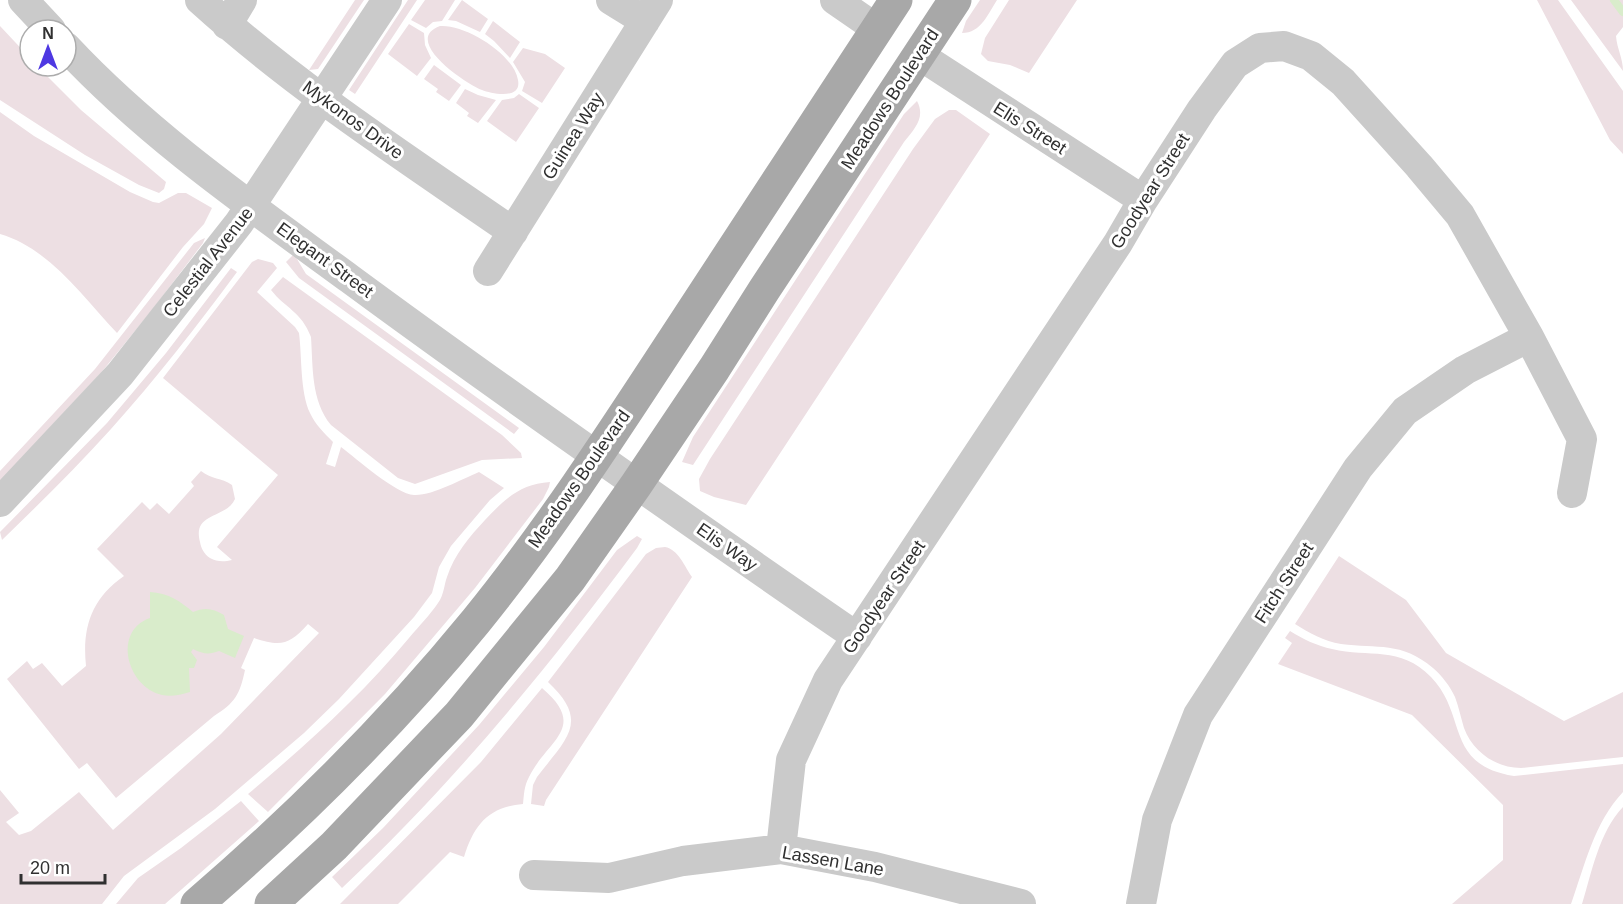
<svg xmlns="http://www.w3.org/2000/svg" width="1623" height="904" font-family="Arial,sans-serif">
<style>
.green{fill:#eddfe3}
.water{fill:#d9eccb}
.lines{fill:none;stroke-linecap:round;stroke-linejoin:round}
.stream{stroke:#d9eccb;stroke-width:8}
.minor{stroke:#cacaca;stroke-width:30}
.major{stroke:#a8a8a8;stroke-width:33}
.labels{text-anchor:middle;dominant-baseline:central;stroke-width:6;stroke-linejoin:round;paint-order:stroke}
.street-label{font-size:18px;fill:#303030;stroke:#fff}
</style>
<rect width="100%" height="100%" fill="#fff"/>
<path class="green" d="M355,0H364L318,69L309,70Z
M408,0H417L355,94L349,90Z
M425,0H455L442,21L433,22L426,28L411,20Z
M462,0L488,19L480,32L456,21L448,20Z
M980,0H997C988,14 981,33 962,33L966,21Z
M1009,0H1077L1029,73L1010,65L988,61L981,54L985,38Z
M1537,0H1558L1623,91V154L1610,140Z
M1571,0H1623V27L1616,36C1617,49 1623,58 1623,71Z
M493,21L520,42L510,58L494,41L485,34Z
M409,24L424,33L425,45L431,58L417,76L388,54Z
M0,26L30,58V66H37L81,110L166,182L164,189L159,193L139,185L85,155L0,100Z
M440,26C465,24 514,54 518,80C522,100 492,94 482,90C466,84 401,40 440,26Z
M523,48L545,54L565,68L542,103L522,91L525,82L513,62Z
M434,65L461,85L449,101L436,92L438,89L424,79Z
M465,89L478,95L496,100L478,123L467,116L469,113L456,103Z
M519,94L539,108L516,142L487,121L502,100L514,98Z
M917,101C926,118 914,129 904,142L693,465L682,462L693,437L904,114Z
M949,110H956L990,134L746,505L714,497L700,491L699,479L710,459L913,149L935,119Z
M0,112L34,136L130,192L153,202L159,203L178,193H186L212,208L204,224L183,247L117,333C83,297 49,248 0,234Z
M205,238L203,243L152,310L100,374L0,481V471L95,369L194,243Z
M294,254L306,274L519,428L514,434L299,278L286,262Z
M258,259L273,263L277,268L257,292L295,327L299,333C302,356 300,392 310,413C315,424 324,433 333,442L326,464L335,467L341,447C357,459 396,494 414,495C432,496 462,479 479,472L504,488L490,500L451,546L439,567L432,593L414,617L339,699L304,733L215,809L124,876L102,904H0V790L19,813L6,822L19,835L31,831L79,792L113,830L221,734L319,633L308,624C289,645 281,647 254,638L241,668L245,670C240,694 235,703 214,716L116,798L87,763L79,769L7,679L27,661L33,669L42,663L62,686L86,666C82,628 91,599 124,576L97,549L142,502L150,510L157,503L169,514L194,486L191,482L201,471C212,480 221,477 232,485L235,499C226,519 192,512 200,542C201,548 204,554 210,558C217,562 224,562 232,560L217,547L278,475L163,378L252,262Z
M231,268L237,272C197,326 156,379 111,429C76,468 39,504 2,540L0,532L107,423L166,353Z
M283,277L502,435L521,453L522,458L482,460L415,484L398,478L331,425C311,401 313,367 311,337C301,311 286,309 271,290Z
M550,482L549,487L543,499L475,588L385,694L268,812L248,794C307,744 360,697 409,638C419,626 430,615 438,603C444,595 444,585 447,577C454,555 470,536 485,520C505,499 520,484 550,482Z
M637,536L642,539L637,548C547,669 452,785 342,888L332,877L383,828L479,725L544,647L617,550Z
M665,547C678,549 685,567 692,577L546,800L544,806L531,804L533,785L537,777C566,739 591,722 548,682L646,554L656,548Z
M1339,556L1406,600L1446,653L1564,721L1623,692V757L1521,768C1496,768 1473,752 1464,728C1461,718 1459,708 1455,697C1450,686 1442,676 1433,668C1401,641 1378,649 1341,644C1324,641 1309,633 1295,624Z
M1290,631C1303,639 1317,646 1332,649C1369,658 1400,645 1431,677C1468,715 1444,765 1514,776L1623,764V792C1594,823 1585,865 1571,904H1452L1503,860V805L1412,715L1278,664L1292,643L1285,638Z
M542,688C589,728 547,740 529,777C524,786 524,795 523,804C488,807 474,825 464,857L450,852L398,904H340L481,762Z
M241,801L259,821L165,904H116L138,878L181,848Z
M1623,807V904H1582C1592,872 1599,832 1623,807Z"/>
<path class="water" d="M150,592C168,593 180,601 193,612C204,607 213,608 224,615L228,629L244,636L235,658L219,651C209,655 203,654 193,649L191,652L197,660L194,668H189L190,692C180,695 171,697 162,695C127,687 112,631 150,618Z"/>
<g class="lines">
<path class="stream" d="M1614,0L1623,12"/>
<path class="minor" d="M23,0L51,30
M200,0C296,87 406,158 513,232
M611,0L645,21
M835,0L877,29
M227,25L242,0
M66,47C149,136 252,207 350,279C517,402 687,520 857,637
M919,55L1143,200
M488,271L658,0
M0,502L120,374L239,223L387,0
M781,849L791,760L828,680L1118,243L1143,200L1202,109L1235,64L1260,48L1284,46L1311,56L1343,82L1419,166L1460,215L1529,337L1582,439L1572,493
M534,875L609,878L683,861L781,849L875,867L1021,904
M1141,904L1157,820L1198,715L1358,468L1405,411L1465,370L1529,337"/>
<path class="major" d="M197,904C298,817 392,724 476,621C550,530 614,431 678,333C751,222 823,111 896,0
M271,904L334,846L459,715L570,579L636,485L714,369L764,290L955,0"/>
</g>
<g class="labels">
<g class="street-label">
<text transform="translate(890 99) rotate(-57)">Meadows Boulevard</text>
<text transform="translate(353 120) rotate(36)">Mykonos Drive</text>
<text transform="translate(1030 128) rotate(32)">Elis Street</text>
<text transform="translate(573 136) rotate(-58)">Guinea Way</text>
<text transform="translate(1150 191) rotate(-58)">Goodyear Street</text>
<text transform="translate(325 260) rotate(36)">Elegant Street</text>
<text transform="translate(208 262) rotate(-52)">Celestial Avenue</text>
<text transform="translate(579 479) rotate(-55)">Meadows Boulevard</text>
<text transform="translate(727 547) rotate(35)">Elis Way</text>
<text transform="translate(1284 583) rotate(-57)">Fitch Street</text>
<text transform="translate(884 597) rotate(-56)">Goodyear Street</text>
<text transform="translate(833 861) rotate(10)">Lassen Lane</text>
</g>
</g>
<g transform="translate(48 48)"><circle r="28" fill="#ffffff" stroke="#acacac" stroke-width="1.5"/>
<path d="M0-4.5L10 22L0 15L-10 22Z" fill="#4e38e2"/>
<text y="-9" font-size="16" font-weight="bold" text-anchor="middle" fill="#303030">N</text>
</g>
<path d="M21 874v9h84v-9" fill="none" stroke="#303030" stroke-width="3"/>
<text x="30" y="874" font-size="18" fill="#303030" stroke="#ffffff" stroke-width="4.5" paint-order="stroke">20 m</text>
</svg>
